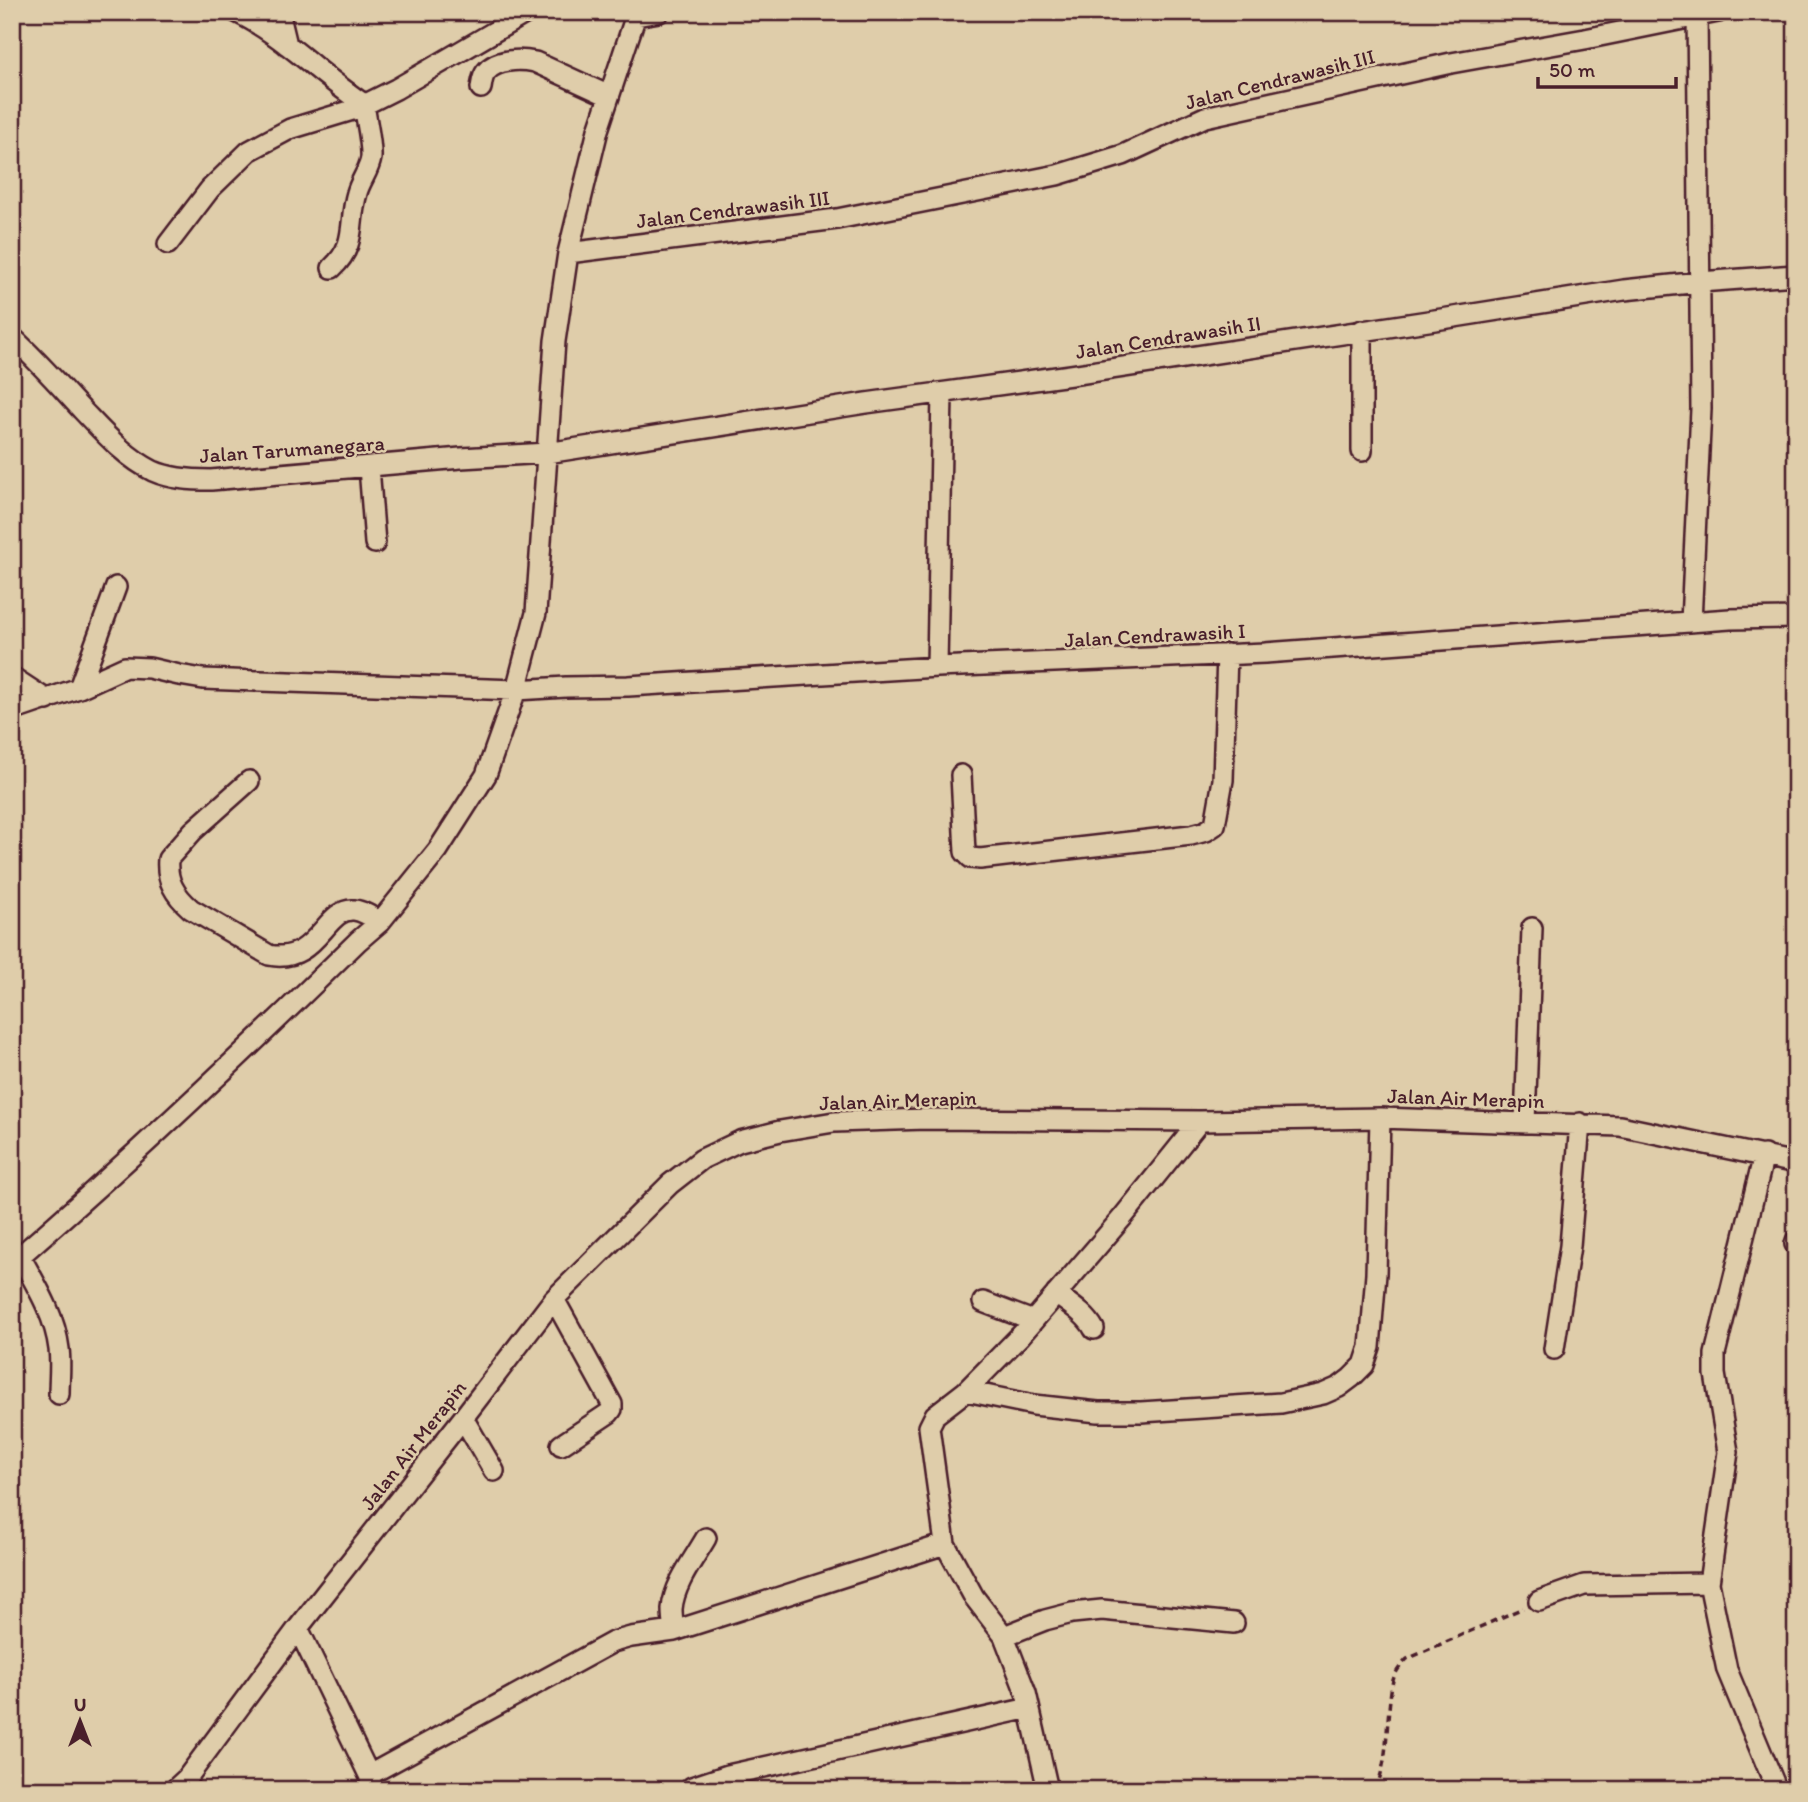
<svg xmlns="http://www.w3.org/2000/svg" width="1808" height="1802" font-family="Itim,sans-serif">
<style>
.lines{fill:none;stroke-linecap:round;stroke-linejoin:round}
.minor-casing{stroke:#4a1f2b;stroke-width:24}
.path{stroke:#4a1f2b;stroke-width:3.5;stroke-dasharray:7 5;stroke-linecap:butt}
.minor{stroke:#dfcdaa;stroke-width:19}
.labels{text-anchor:middle;dominant-baseline:central;stroke-width:5;stroke-linejoin:round;paint-order:stroke}
.street-label{font-size:21px;fill:#4a1f2b;stroke:#dfcdaa}
</style>
<rect width="100%" height="100%" fill="#dfcdaa"/>
<filter id="ink" filterUnits="userSpaceOnUse"><feTurbulence type="fractalNoise" baseFrequency=".0143" numOctaves="2"/><feDisplacementMap in="SourceGraphic" scale="14" xChannelSelector="R" yChannelSelector="G"/><feConvolveMatrix kernelMatrix="1 2 1 2 8 2 1 2 1" color-interpolation-filters="sRGB"/></filter>
<g filter="url(#ink)">
<g class="lines">
<g class="minor-casing">
<path id="minor" d="M236,12C283,35 320,75 364,104C366,120 372,143 371,158C369,171 360,181 357,193C348,223 358,244 332,268
M282,12L281,20L287,45
M636,16L659,12
M481,88C482,83 482,77 486,72C496,59 520,59 535,62L609,96
M168,244L210,189L249,151L290,129L356,109L396,89L528,12
M568,253L837,219L1057,175L1123,155L1205,117L1451,63L1585,39L1718,12
M12,337C37,360 60,386 83,411C104,433 125,457 153,471C171,479 191,480 211,480L461,458L547,453L866,403L1071,375L1448,318L1624,290L1700,282L1796,275
M1362,451V330
M369,467L375,543
M1691,622L1701,409L1697,12
M937,667L942,393
M12,677L47,700
M79,688L116,587
M12,711L79,688L125,667L149,668L179,675L203,679L516,690L566,687L628,686L937,667L1265,653L1730,619L1796,618
M961,775L965,852L971,858L980,859L1191,835L1206,831L1215,825L1223,780L1227,654
M249,781L193,831L168,859C166,881 175,895 191,909L269,955C317,965 325,907 354,910C363,911 372,917 380,922
M1525,1123L1532,928
M1764,1155L1715,1354V1374L1728,1452L1709,1583L1727,1670L1777,1790
M1795,1244L1796,1241
M20,1256C36,1285 55,1315 59,1349C61,1364 59,1379 59,1394
M12,1263C131,1160 246,1051 358,941L380,922L438,850L486,775L516,690L536,613L555,341L568,253L598,130L637,12
M1056,1294C1069,1304 1086,1314 1094,1329
M554,1299L612,1404V1409L609,1413L561,1445
M983,1302L1033,1321
M1554,1349L1570,1246L1580,1123
M966,1391L1034,1405L1098,1412H1141L1281,1403L1323,1394L1339,1387L1351,1378L1364,1365L1370,1347L1376,1274L1380,1118
M463,1418L494,1471
M1539,1601L1584,1585L1709,1583
M298,1628L369,1775L373,1790
M674,1631C673,1624 672,1616 672,1609C674,1584 694,1559 706,1538
M1004,1636L1045,1620L1072,1613L1102,1610L1234,1623
M369,1775L613,1642L631,1637L674,1631L945,1544
M174,1790L187,1778L298,1628L463,1418L554,1299L670,1184L702,1159L740,1141L780,1131L834,1122L926,1119L1200,1121L1380,1118L1620,1126L1796,1163
M691,1790L692,1787L728,1775L1029,1708
M1048,1790L1026,1693L1004,1636L974,1597L945,1544L929,1427L935,1415L966,1391L1021,1335L1122,1218L1200,1121"/>
</g>
<path class="path" d="M1375,1790C1387,1765 1386,1736 1389,1709C1390,1699 1391,1686 1394,1677C1397,1670 1402,1664 1407,1659L1523,1608"/>
<use href="#minor" class="minor"/>
</g>
</g>
<g class="labels">
<g class="street-label">
<text transform="translate(1280 79) rotate(-14)">Jalan Cendrawasih III</text>
<text transform="translate(733 209) rotate(-7)">Jalan Cendrawasih III</text>
<text transform="translate(1168 337) rotate(-9)">Jalan Cendrawasih II</text>
<text transform="translate(292 449) rotate(-4)">Jalan Tarumanegara</text>
<text transform="translate(1155 635) rotate(-3)">Jalan Cendrawasih I</text>
<text transform="translate(1466 1098) rotate(2)">Jalan Air Merapin</text>
<text transform="translate(898 1100) rotate(-2)">Jalan Air Merapin</text>
<text transform="translate(413 1445) rotate(-52)">Jalan Air Merapin</text>
</g>
</g>
<rect width="1808" height="1802" fill="none" stroke="#dfcdaa" stroke-width="42"/>
<rect x="21" y="21" width="1766" height="1760" fill="none" stroke="#4a1f2b" stroke-width="2.5" filter="url(#ink)"/>
<g transform="translate(80 1721)" stroke="#dfcdaa" stroke-width="5" paint-order="stroke">
<path d="M0-5L12 26L0 18L-12 26Z" fill="#4a1f2b"/>
<text y="-10" font-size="19" font-weight="bold" text-anchor="middle" fill="#4a1f2b">U</text>
</g>
<path d="M1538 77v10h138v-10" fill="none" stroke="#4a1f2b" stroke-width="3.5"/>
<text x="1549" y="77" font-size="21" fill="#4a1f2b" stroke="#dfcdaa" stroke-width="5" paint-order="stroke">50 m</text>
</svg>
